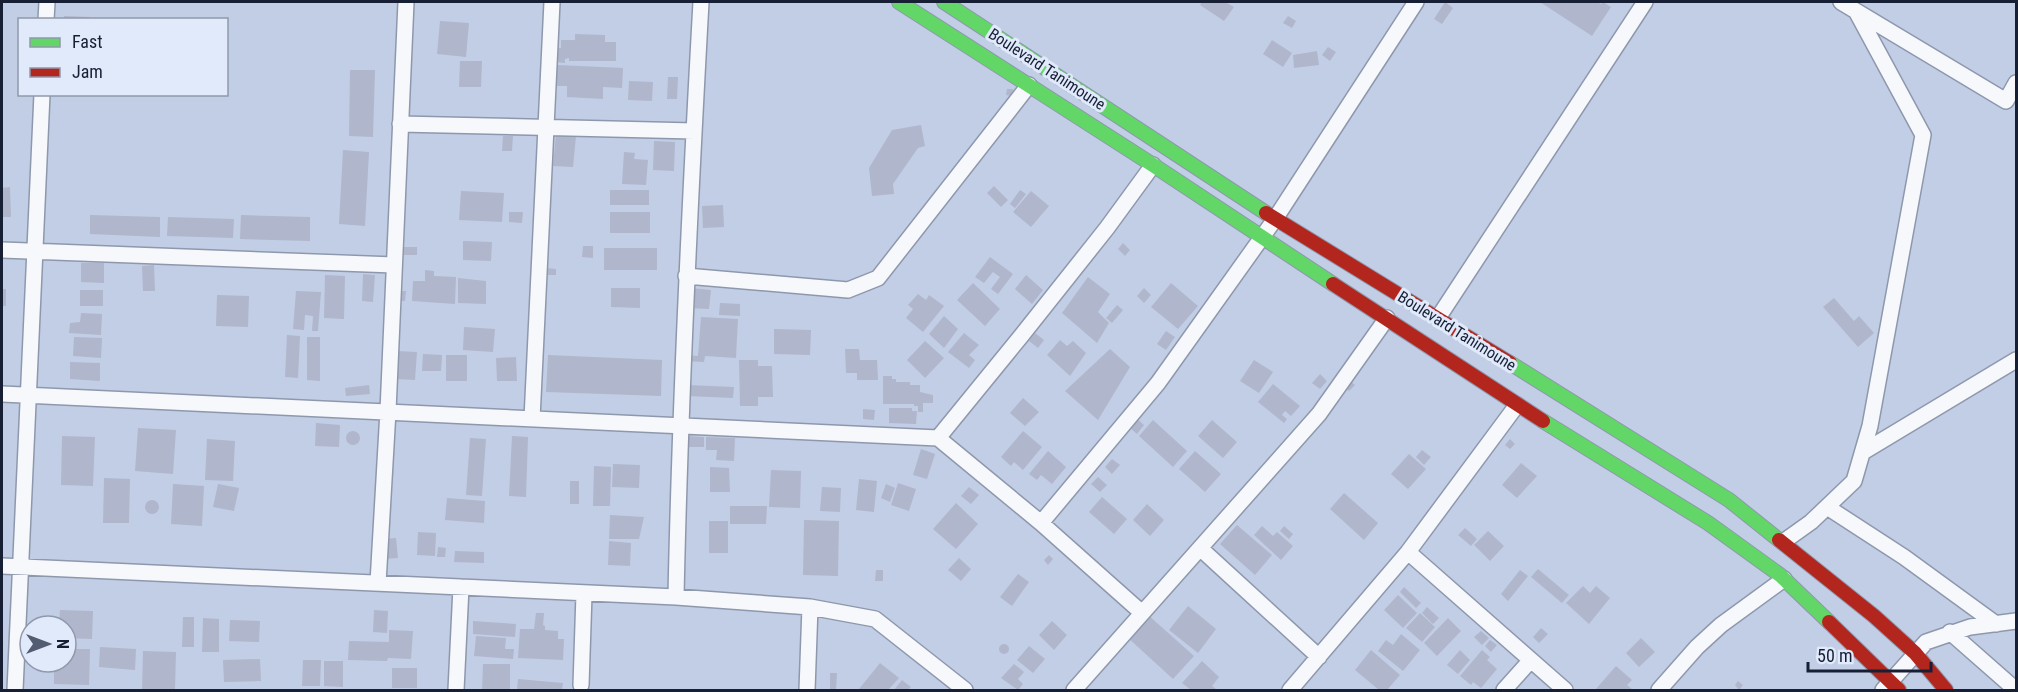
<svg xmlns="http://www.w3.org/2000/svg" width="2018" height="692" font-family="'Roboto Condensed',sans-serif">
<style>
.building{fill:#b0b6cc}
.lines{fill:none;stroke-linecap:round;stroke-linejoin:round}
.street-casing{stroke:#8e98ad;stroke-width:18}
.fast-casing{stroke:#8e98ad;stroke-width:16}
.jam-casing{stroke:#8e98ad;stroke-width:16}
.street{stroke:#f6f8fb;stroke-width:15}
.fast{stroke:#63d668;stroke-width:14}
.jam{stroke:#b3261e;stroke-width:14}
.labels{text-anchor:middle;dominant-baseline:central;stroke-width:6;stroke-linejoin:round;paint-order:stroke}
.street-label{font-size:16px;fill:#161f34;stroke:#e1eafb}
</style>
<rect width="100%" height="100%" fill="#c2cee6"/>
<path class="building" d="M1202,2H1225L1234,7L1224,21L1200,5Z
M1445,2L1453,8L1442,24L1434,19Z
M1540,2H1597L1601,4L1603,2L1611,7L1592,36Z
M64,16L90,17V20H64Z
M1288,16L1296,21L1292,28L1283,23Z
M440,21L469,23L466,57L437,54Z
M575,34L605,35V42H616V61H569V58L565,59V63L555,62V48H561V40H575Z
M1272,40L1292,53L1283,67L1263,54Z
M1328,47L1336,52L1330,61L1322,55Z
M1317,51L1319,65L1294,68L1293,55Z
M460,61H482L481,87H459Z
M557,65L623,68L622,88L603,87V99L567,97V86H556Z
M350,70H375L373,137L349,136Z
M668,77H678L677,99H667Z
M629,81L653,82L652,101L628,100Z
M1007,89H1013L1012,96L1006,95Z
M921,125L925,146L918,148L893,184L894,194L872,196L869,168L892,130Z
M556,134L576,136L573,167L553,166Z
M503,136H513L512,151H502Z
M654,141L675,142L674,171L653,170Z
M343,150L369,152L365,226L339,224Z
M624,152L635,153L634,159L648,160L646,185L622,184Z
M994,186L1008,200L1001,207L987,193Z
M10,187L11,217H2V188Z
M610,190H649V205H610Z
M1020,190L1026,194L1015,208L1010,204Z
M461,191L504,193L502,222L459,220Z
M1031,191L1049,206L1031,227L1013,212Z
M723,205L724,227L703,228L702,206Z
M509,212H523L522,223L509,222Z
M610,212H650V233H610Z
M90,215L160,217V237L90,234Z
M241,215L310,217V241L240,239Z
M168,217L234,219L233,238L167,236Z
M463,241L492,242L491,261L463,260Z
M1123,243L1130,250L1125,256L1118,249Z
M583,246H593V258L582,257Z
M404,247H417V255H403Z
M604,248H657V270H604Z
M990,257L1013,274L998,294L991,289L1000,277L993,272L984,283L975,277Z
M81,263H104V283L81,282Z
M154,265L155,291H143L142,266Z
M544,268L556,269V275H544Z
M425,270L434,271V276L456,277L455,304L412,301L413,281H425Z
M363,274L375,275L373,302L362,301Z
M325,275L345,276L344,319L324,318Z
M1026,275L1043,290L1032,304L1015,289Z
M1088,277L1110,294L1098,312L1109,323L1097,343L1062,313Z
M458,278L486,281V304L458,303Z
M973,283L1000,309L985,326L957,300Z
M1171,283L1198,306L1178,329L1151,307Z
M611,288H640V308L611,307Z
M690,288L711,290L709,309L688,308Z
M1144,288L1151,295L1144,303L1137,296Z
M2,289H6V306H2Z
M80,290H103V306H80Z
M296,291L321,292L318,331H312L313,316L305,315L304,330L293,329Z
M396,291H406L405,301H396Z
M918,294L926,300L929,295L944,306L923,332L906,318L913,309L908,305Z
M217,295L249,296L248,327L216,326Z
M1834,298L1854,321L1859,316L1874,333L1858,347L1823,307Z
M720,303L740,304V316L719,315Z
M1117,305L1123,310L1112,323L1106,318Z
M81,313L102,314L101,335L69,333L70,323L80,322Z
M944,316L958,329L944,348L929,334Z
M701,317L738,319L736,358L705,356L704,362L686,361L687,355L698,356Z
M464,327L495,329L493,352L463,350Z
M774,329L811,330L810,355L774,354Z
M1166,331L1175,337L1166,350L1157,344Z
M964,333L979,345L969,355L975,360L969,368L948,352Z
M1035,333L1044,340L1038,348L1029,341Z
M287,335L300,336L298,378L285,377Z
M74,337L102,338L101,358L73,356Z
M307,337H320V381L307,380Z
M1060,340L1067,346L1073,341L1086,353L1070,376L1047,355Z
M925,341L944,358L925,378L907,360Z
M845,349H859L860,360H877L878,380H857V373H846Z
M1110,349L1130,367L1098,420L1065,391Z
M396,351L417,352L415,380L395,379Z
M423,354L442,355L441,371H422Z
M446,355H467V381H446Z
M548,355L662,360L661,396L546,392Z
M516,357L517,381H497L496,358Z
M739,360H758V366H772L773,397H758V406H740Z
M1254,360L1273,372L1259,393L1240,381Z
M70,362L100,363V381L70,379Z
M1320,374L1327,381L1320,389L1312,383Z
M883,376H892V379H896V382H910V385H920V392L933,395V403H923V412H918V406H914V404H883Z
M1349,380L1355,385L1349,391L1343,386Z
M1273,384L1300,406L1291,416L1285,411L1282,415L1287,419L1284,423L1258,402Z
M369,385L370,394L346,396L345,388Z
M687,385L734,387L733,398L687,396Z
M1023,398L1039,412L1025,426L1010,413Z
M889,408H912V411H917L916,424L889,423Z
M863,409L875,410L874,420L863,419Z
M1136,418L1144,425L1137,434L1128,426Z
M1153,420L1187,451L1173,467L1139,436Z
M1212,420L1237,442L1223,458L1198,436Z
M316,423L340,425L339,447L315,446Z
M138,428L176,430L173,474L135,471Z
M1023,431L1042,447L1023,470L1014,462L1011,466L1001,457Z
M346 438a7 7 0 1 1 14 0a7 7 0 1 1-14 0Z
M62,436L95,437L93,486L61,485Z
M512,436L528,437L526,497L509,496Z
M687,436L704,437V447H686Z
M706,437L735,438L734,461L716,460L717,450H706Z
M470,438L486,439L482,496L466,495Z
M207,439L235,441L233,481L205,480Z
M1510,439L1515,444L1510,449L1505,445Z
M921,449L935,454L927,479L913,475Z
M1422,450L1431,457L1424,465L1416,457Z
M1048,451L1066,467L1052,484L1041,475L1037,480L1029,474Z
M1195,451L1221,474L1205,492L1179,469Z
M1409,454L1426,469L1408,489L1391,474Z
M1112,459L1120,465L1112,474L1105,467Z
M1521,463L1537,476L1517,498L1502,485Z
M613,464L640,465L639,488L612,487Z
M594,466L611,467L610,506H593Z
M710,467L729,468L730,492H710Z
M771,470L801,471L800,508L769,507Z
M1098,477L1107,485L1100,492L1091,484Z
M104,478L130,479L129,523H103Z
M859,479L877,481L874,512L856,510Z
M570,481H579V504H570Z
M898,483L916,489L909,511L891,505Z
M173,484L204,486L202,526L171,524Z
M218,484L239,488L234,511L213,507Z
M886,484L895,488L890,502L881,498Z
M822,487L841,488L840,512L820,511Z
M969,487L979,495L971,504L961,496Z
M1344,493L1378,523L1364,540L1330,509Z
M1102,497L1127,519L1114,534L1089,512Z
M447,498L485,501L484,523L445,520Z
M145 507a7 7 0 1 1 14 0a7 7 0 1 1-14 0Z
M956,503L978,524L956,549L933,529Z
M1147,504L1164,520L1150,536L1133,520Z
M730,506H767L766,524H730Z
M610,515L644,517L639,539H609Z
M804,520L839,521L838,576L803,575Z
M709,521H728V553H709Z
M1237,525L1272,555L1255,575L1220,544Z
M1262,526L1273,536L1277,532L1293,546L1281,560L1254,535Z
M1284,526L1293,534L1289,539L1280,531Z
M1465,528L1477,539L1471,546L1458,535Z
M1488,531L1504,546L1490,561L1474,545Z
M418,532L436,533L435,556L417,555Z
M396,538L398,558L384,559L383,539Z
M609,541L631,543L630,566L608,565Z
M438,547L446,548L445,557H437Z
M455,551L484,552V563L454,562Z
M1049,555L1053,559L1048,565L1044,560Z
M959,558L971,569L961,581L948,570Z
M1538,569L1569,595L1562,603L1531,577Z
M876,570H883V581H875Z
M1520,570L1528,576L1508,601L1501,594Z
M1018,574L1029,582L1012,606L1000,597Z
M1583,586L1590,593L1596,586L1610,598L1589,624L1566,603Z
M1404,587L1421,603L1416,608L1400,592Z
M1398,595L1417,613L1403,628L1384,610Z
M1188,606L1216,629L1198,653L1169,630Z
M1427,607L1439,618L1433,624L1422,613Z
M60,610L93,611L92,639L66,638V626H59Z
M374,610L388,611L387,633L373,632Z
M536,613H544L543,625L545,626V630L558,631V639H564L563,660L518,658L520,629H534Z
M1420,613L1435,627L1422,642L1406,628Z
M1147,614L1194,656L1173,679L1127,637Z
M183,617H194V647H182Z
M203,618L219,619V652H202Z
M1448,618L1461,631L1437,656L1424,643Z
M230,620L260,621L259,642L229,641Z
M473,621L516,624L515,637L473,634Z
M1052,621L1067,635L1054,650L1039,635Z
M1541,628L1548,634L1539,643L1533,637Z
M389,630L413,631L411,659L388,658L387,661L348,660L349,641L389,642Z
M1481,631L1489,638L1482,645L1474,637Z
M1401,634L1420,650L1403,671L1378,651L1386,640L1393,645Z
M476,636L506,638L505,649H514L513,659L474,656Z
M1641,638L1655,652L1639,667L1626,653Z
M1490,640L1497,645L1491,652L1485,646Z
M999 649a5 5 0 1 1 10 0a5 5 0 1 1-10 0Z
M1029,646L1045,659L1033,673L1017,660Z
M100,647L136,649L135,670L99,667Z
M66,649H90L89,685L54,684V662H66Z
M1371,650L1400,675L1387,690H1379L1355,670Z
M1460,650L1470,660L1458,674L1447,665Z
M1482,650L1490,657L1487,660L1497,669L1481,688L1473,682L1471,685L1460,676Z
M143,651L176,652L175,690H142Z
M260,659L261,681L224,682L223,660Z
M303,660H321L320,686H302Z
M324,661H343V687L324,686Z
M1202,661L1219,677L1212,686L1217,690H1191L1182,683Z
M880,663L899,678L888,690H862L859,689Z
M483,664H510V690H482Z
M1014,664L1024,672L1018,679L1023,684L1018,690L1001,678Z
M1616,666L1632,680L1627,685L1633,690H1595Z
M392,668H417V688H392Z
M830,673H837L836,690H830Z
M518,679L563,683L562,690H517Z
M902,680L911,687L908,690H894Z
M1738,681L1743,685L1739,690L1735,685Z"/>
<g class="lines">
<g class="street-casing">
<path id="street" d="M1841,2L2006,101L2016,83
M46,20L47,2
M400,124L694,131
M2,250L394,265
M686,276L848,290L878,278L1029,85
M1438,318L1645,2
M2,394L938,438L1022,335L1107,228L1153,165
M532,419L552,2
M938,438L1041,523L1141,612
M1863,452L2016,360
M1827,507L1904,557L1996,624
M1041,523L1158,383L1275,219L1416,2
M1783,542L1811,522L1854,481L1870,426L1923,135L1856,11
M1201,549L1319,657
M1408,552L1565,690
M2,566L676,597L810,607L875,619L965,690
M378,583L388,411L406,2
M676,597C680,398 690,200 701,2
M1950,632L2016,690
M581,685L584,594
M15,690L42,94
M456,690L461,587
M807,690L810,607
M1074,690L1319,414L1387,318
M1290,690L1408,552L1517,405
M1504,690L1530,661
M1659,690L1697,647L1721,625L1784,579
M1883,690L1926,642L1970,627L2016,621"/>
</g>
<g class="fast-casing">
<path id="fast" d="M899,2L1153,165L1333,284
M944,2L1266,213
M1510,363L1729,500L1779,540
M1543,421L1708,523L1780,575L1829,622"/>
</g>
<g class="jam-casing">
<path id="jam" d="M1266,213L1510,363
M1333,284L1543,421
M1779,540L1874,616L1915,653L1946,690
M1829,622L1899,690"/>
</g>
<use href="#street" class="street"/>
<use href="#fast" class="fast"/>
<use href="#jam" class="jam"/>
</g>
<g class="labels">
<g class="street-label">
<text transform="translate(1047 69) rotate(33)">Boulevard Tanimoune</text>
<text transform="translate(1457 331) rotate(32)">Boulevard Tanimoune</text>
</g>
</g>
<rect width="2018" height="692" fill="none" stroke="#161f34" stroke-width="6"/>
<rect x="18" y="18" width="210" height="78" fill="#e1eafb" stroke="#9099ab" stroke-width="1.5"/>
<rect x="30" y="38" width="30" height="9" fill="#63d668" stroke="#9099ab" stroke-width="1.5"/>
<text x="72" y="48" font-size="18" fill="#161f34">Fast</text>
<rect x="30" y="68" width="30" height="9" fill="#b3261e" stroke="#9099ab" stroke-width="1.5"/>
<text x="72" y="78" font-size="18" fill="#161f34">Jam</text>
<g transform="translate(48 644) rotate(90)"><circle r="28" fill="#e1eafb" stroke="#9099ab" stroke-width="1.5"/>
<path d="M0-4.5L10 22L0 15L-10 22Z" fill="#525c72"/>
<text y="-9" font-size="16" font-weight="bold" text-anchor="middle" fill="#161f34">N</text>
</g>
<path d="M1808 662v9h123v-9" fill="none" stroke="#161f34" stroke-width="3"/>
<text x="1817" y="662" font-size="18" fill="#161f34" stroke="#e1eafb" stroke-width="4.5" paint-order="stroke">50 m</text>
</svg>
